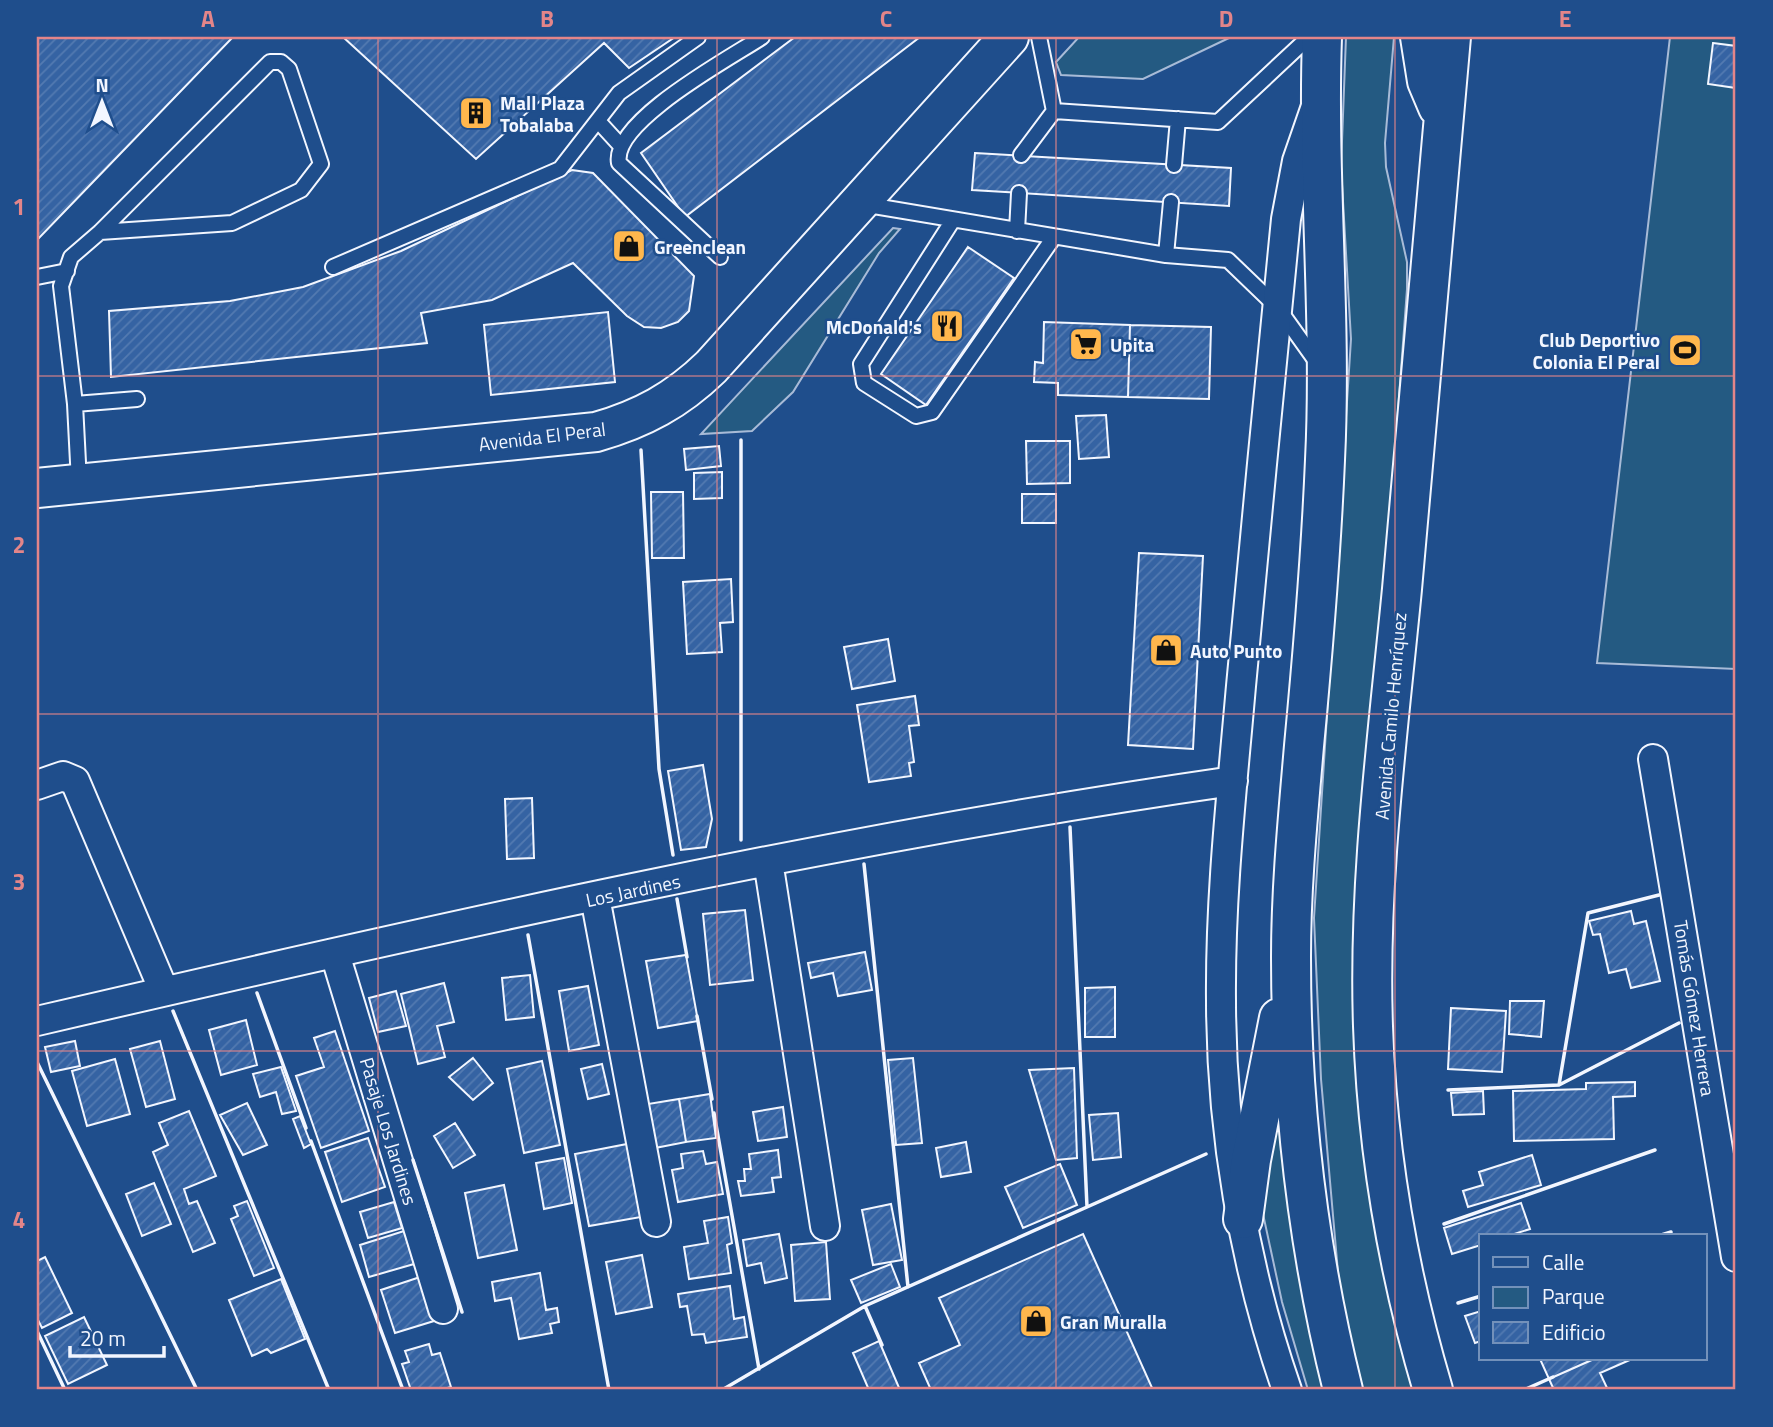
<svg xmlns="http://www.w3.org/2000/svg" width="1773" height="1427" font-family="'Titillium Web',sans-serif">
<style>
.green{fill:#245a82;stroke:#a8bbd7;stroke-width:2}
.building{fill:url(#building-hatch);stroke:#f2f6ff;stroke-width:2}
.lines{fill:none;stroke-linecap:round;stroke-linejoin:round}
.lane-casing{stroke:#f2f6ff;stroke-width:18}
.street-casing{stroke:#f2f6ff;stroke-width:32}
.secondary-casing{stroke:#f2f6ff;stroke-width:42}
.primary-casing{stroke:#f2f6ff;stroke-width:42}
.lane{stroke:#1f4e8c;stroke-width:14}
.street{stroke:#1f4e8c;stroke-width:28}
.secondary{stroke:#1f4e8c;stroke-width:38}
.primary{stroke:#1f4e8c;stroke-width:38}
.wall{stroke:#f2f6ff;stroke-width:3.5}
.grid{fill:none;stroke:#e38589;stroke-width:2;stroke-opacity:0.55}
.labels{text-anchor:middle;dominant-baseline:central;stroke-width:5;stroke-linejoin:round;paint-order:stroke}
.poi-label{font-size:19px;font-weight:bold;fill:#f2f6ff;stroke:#1f4e8c;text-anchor:start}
.street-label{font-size:19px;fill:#f2f6ff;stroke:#1f4e8c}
.neatline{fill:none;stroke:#e38589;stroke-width:2.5}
.grid-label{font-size:23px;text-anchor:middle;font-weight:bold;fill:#e38589}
</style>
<defs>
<pattern id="building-hatch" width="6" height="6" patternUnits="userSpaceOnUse" patternTransform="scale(1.75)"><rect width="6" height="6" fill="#3563a3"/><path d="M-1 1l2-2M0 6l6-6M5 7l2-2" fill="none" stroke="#537ab1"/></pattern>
</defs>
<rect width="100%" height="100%" fill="#1f4e8c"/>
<path class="green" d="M1079,37H1231L1143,79L1061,75L1056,62Z
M1346,37H1394L1385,143L1386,167L1407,262V289L1367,829L1419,1390H1363L1340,1295L1321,1079L1314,918L1351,339L1341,167Z
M1670,37H1736V669L1597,663Z
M893,228L900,229L879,253L793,392L752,431L701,434Z
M1286,1115L1331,1390H1308L1282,1302L1260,1200L1268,1131Z"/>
<path class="building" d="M37,37H233L37,240Z
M343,37H675L629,68L604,43L476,159Z
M795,37H920L685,217L641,153Z
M1713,43L1736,46V88L1708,84Z
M975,153L1231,168L1229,206L972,190Z
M572,170L593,173L694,276L689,311L678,322L661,328L644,327L627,316L573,263L492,300L421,313L427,343L111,377L109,311L230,301L303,287L401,251Z
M968,247L1014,278L926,405L881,374Z
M608,312L615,382L491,395L484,325Z
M1044,322L1130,325L1128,397L1058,395V383L1034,382L1035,362L1043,363Z
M1130,325L1211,327L1209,399L1128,397Z
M1106,415L1109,457L1079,459L1076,416Z
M1026,441H1070V483L1027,484Z
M719,446L721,466L686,470L684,449Z
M722,472V498L694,499V473Z
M651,492H683L684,558H652Z
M1022,494H1056V523H1022Z
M1139,553L1203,556L1193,749L1128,745Z
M731,579L733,622L720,623L722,652L687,654L683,582Z
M888,639L895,681L852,689L844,647Z
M915,696L919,725L909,726L914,762L909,763L911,776L869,782L857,705Z
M703,765L712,819L706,847L681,850L668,771Z
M532,798L534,858L507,859L505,799Z
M745,910L753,980L710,985L703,914Z
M1631,911L1634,924L1646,921L1660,981L1631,988L1626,969L1609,973L1600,934L1593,935L1589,921Z
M865,952L872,990L838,996L833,973L811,978L808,963Z
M686,955L698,1021L658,1028L646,961Z
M530,975L534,1017L506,1020L502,978Z
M444,983L454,1022L437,1026L445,1057L418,1064L401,994Z
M588,986L599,1045L569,1051L559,991Z
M1115,987V1037H1085V988Z
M396,991L406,1026L378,1032L369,998Z
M1510,1001H1544L1541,1037L1509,1034Z
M1451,1008L1506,1011L1502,1072L1448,1069Z
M246,1020L257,1065L221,1075L209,1030Z
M335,1031L369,1131L321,1148L296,1076L324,1067L314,1038Z
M75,1041L80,1066L51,1072L45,1047Z
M160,1041L175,1099L146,1107L130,1049Z
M473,1058L493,1083L473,1100L449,1077Z
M913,1058L922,1143L896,1145L888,1060Z
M115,1059L130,1114L87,1126L72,1071Z
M542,1061L560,1145L524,1153L507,1069Z
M602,1064L609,1094L588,1099L581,1069Z
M281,1067L296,1111L282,1114L276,1092L260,1097L253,1074Z
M1074,1068L1077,1158L1056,1160L1029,1070Z
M1635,1082V1096L1613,1097L1614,1139L1514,1141L1513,1091L1586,1089V1083Z
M1483,1091L1484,1114L1453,1115L1451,1093Z
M710,1094L716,1138L686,1142L679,1099Z
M679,1099L686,1142L655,1148L648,1104Z
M247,1103L267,1145L243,1155L220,1115Z
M783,1107L787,1137L758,1141L753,1112Z
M189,1111L216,1176L184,1189L189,1204L197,1201L215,1243L193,1252L153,1152L168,1145L159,1123Z
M1118,1113L1121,1157L1093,1160L1089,1115Z
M300,1116L311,1144L304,1148L293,1119Z
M455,1123L475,1155L453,1168L434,1136Z
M368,1138L385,1187L342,1202L325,1152Z
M966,1142L971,1172L941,1177L936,1148Z
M627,1144L641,1217L589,1226L575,1154Z
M778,1150L781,1177L772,1178L774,1192L741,1196L738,1181H745L744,1169H751L749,1154Z
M703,1151L706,1164L717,1162L723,1194L678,1202L672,1170L683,1168L681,1154Z
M1532,1155L1541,1185L1468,1207L1463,1191L1483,1185L1479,1172Z
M564,1158L572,1203L544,1209L536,1163Z
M1060,1164L1077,1205L1023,1228L1005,1187Z
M154,1183L171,1224L142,1236L126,1194Z
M504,1185L517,1250L478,1258L465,1193Z
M247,1201L274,1268L254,1276L231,1219L238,1216L234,1206Z
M394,1202L402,1228L368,1238L360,1212Z
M1521,1203L1530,1229L1508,1236H1481V1245L1452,1254L1444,1228Z
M891,1204L902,1260L873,1265L862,1210Z
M728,1217L732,1243L727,1245L731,1273L689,1279L684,1247L708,1243L704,1221Z
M404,1231L414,1264L369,1277L360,1245Z
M779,1234L787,1278L765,1283L761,1263L747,1266L743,1240Z
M1083,1234L1153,1390H931L919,1363L960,1345L939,1298Z
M826,1242L830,1299L795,1301L791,1245Z
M642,1255L652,1307L616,1314L606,1262Z
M45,1257L72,1313L42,1328L37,1318V1261Z
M891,1264L900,1287L861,1303L851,1280Z
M540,1273L546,1310L557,1308L559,1322L550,1324L552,1333L519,1339L511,1298L495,1301L492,1282Z
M420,1277L434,1321L395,1333L381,1290Z
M281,1279L305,1339L271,1353L267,1349L252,1356L229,1300Z
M730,1286L734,1319L744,1317L747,1337L706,1343L704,1334L692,1335L687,1306L680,1307L678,1294Z
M1481,1311V1341L1475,1343L1465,1316Z
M84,1317L107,1365L68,1384L45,1336Z
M879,1341L900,1390H869L853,1353Z
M429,1344L432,1355L440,1353L451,1387L440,1390H411L402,1364L409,1362L405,1351Z
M1540,1359H1594L1549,1379Z
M1594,1359H1632L1600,1373L1608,1390H1554L1549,1379Z"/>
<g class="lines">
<g class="lane-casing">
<path id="lane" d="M1054,111L1218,122L1309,37
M598,121L620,145
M1021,155L1054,111L1039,37
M1174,165L1178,119
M862,204L1166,255L1228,260L1278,308L1318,364
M953,220L861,364L864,383L916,416L932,412L1054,237
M1017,231L1019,193
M1166,255L1171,202
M720,257L619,163C611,122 730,58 762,37
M333,267L560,169L619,93L698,37
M37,277L67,271
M75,404L137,399
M79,482L75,404L61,286L71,257L100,232L270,62H281L289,69L321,164L301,190L232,223L100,232"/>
</g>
<g class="street-casing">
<path id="street" d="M1653,759L1736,1257
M37,785L63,776L75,781L164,991
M768,861L825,1226
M595,897L656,1222
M335,954L443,1309
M37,1021C432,929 830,839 1233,781
M1287,1390C1244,1266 1221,1131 1221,1000C1220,895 1232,790 1241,686C1255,530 1271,375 1286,219L1297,161L1315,109"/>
</g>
<g class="secondary-casing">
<path id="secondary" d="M37,488L596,432C642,419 677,400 711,367L1009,37"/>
</g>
<g class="primary-casing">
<path id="primary" d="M1322,37C1317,178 1332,319 1325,460C1321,555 1313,651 1304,746C1298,816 1291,887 1291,957C1291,1102 1308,1250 1343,1390
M1420,37L1427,81L1438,107
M1243,1219L1251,1160L1279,1018
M1433,1390C1398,1272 1377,1150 1373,1026C1368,880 1388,734 1402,589C1419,405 1436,221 1451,37"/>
</g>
<use href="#lane" class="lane"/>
<use href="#street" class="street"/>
<use href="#secondary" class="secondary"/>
<use href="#primary" class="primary"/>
<path class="wall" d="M741,440V840
M641,450L659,769L673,855
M1070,827L1087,1207
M864,864L908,1287
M677,899L687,957
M528,935L609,1390
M257,993L306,1128
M173,1011L329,1390
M697,1016L712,1099
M37,1062L197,1390
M1559,1085L1588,913L1659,895
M1448,1090L1559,1085L1679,1023
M714,1113L759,1369
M311,1141L403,1390
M413,1160L462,1312
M1444,1224L1655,1150
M1658,1236L1671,1232
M1458,1303L1481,1296
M865,1306L882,1345
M37,1331L65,1390
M722,1390L865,1306L1206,1154
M1524,1390L1553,1377"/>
</g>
<path class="grid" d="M378,37V1390M717,37V1390M1056,37V1390M1395,37V1390M37,376H1736M37,714H1736M37,1051H1736"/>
<defs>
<g id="building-square" transform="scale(1.75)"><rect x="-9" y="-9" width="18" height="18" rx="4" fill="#ffb74d" stroke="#1f4e8c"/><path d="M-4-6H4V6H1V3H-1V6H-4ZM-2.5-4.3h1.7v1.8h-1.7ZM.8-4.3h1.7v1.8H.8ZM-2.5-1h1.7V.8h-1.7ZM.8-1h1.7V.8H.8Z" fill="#111"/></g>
<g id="shop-square" transform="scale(1.75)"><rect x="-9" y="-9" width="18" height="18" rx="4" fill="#ffb74d" stroke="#1f4e8c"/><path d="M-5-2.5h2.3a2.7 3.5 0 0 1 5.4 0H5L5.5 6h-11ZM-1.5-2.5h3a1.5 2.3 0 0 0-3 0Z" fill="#111"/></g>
<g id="restaurant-square" transform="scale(1.75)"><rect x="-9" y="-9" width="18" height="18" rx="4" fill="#ffb74d" stroke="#1f4e8c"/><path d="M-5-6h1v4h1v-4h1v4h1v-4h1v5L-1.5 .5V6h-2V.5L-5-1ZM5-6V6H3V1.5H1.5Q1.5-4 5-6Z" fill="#111"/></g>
<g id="supermarket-square" transform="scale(1.75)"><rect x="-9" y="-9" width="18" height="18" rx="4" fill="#ffb74d" stroke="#1f4e8c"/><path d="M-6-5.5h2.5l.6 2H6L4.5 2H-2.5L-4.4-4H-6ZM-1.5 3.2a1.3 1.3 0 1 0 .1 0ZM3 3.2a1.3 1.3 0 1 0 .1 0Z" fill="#111"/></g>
<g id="stadium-square" transform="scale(1.75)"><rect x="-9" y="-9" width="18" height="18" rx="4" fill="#ffb74d" stroke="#1f4e8c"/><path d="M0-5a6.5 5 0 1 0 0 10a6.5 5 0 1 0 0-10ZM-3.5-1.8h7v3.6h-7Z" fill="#111"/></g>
</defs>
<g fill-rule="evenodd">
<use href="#building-square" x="476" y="113"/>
<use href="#shop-square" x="629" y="246"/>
<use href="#restaurant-square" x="947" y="326"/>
<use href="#supermarket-square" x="1086" y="344"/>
<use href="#stadium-square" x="1685" y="350"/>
<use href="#shop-square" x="1166" y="650"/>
<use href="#shop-square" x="1036" y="1321"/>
</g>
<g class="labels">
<g class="poi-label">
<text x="500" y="102">Mall Plaza<tspan x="500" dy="22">Tobalaba</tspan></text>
<text x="654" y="246">Greenclean</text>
<text x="922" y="326" text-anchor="end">McDonald's</text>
<text x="1660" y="339" text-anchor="end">Club Deportivo<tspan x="1660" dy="22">Colonia El Peral</tspan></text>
<text x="1110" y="344">Upita</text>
<text x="1190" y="650">Auto Punto</text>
<text x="1060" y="1321">Gran Muralla</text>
</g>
<g class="street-label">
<text transform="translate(542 436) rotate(-7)">Avenida El Peral</text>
<text transform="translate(1390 716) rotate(-85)">Avenida Camilo Henríquez</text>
<text transform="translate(633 890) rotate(-12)">Los Jardines</text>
<text transform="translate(1695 1008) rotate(81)">Tomás Gómez Herrera</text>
<text transform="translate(389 1131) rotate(73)">Pasaje Los Jardines</text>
</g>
</g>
<rect width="1773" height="1427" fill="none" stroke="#1f4e8c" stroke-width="77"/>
<rect x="1479" y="1234" width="228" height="126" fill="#1f4e8c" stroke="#7391ba" stroke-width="2"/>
<rect x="1493" y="1257" width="35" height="10" fill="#1f4e8c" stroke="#7391ba" stroke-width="2"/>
<text x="1542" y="1270" font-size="21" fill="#f2f6ff">Calle</text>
<rect x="1493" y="1287" width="35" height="21" fill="#245a82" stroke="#7391ba" stroke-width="2"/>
<text x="1542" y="1304" font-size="21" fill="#f2f6ff">Parque</text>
<rect x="1493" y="1322" width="35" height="21" fill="url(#building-hatch)" stroke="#7391ba" stroke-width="2"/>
<text x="1542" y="1340" font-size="21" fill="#f2f6ff">Edificio</text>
<g transform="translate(102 102)" stroke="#1f4e8c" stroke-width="5" paint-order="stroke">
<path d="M0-5L12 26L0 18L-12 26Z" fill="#f2f6ff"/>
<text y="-10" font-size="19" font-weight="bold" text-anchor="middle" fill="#f2f6ff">N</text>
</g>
<path d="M70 1346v10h94v-10" fill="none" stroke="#f2f6ff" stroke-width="3.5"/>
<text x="80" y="1346" font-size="21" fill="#f2f6ff" stroke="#1f4e8c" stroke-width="5" paint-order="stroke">20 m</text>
<rect x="38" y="38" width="1696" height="1350" class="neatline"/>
<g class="grid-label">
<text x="208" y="27">A</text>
<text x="547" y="27">B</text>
<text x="886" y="27">C</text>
<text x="1226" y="27">D</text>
<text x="1565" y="27">E</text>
<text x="19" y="215">1</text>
<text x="19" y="553">2</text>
<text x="19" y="890">3</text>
<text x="19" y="1228">4</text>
</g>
</svg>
